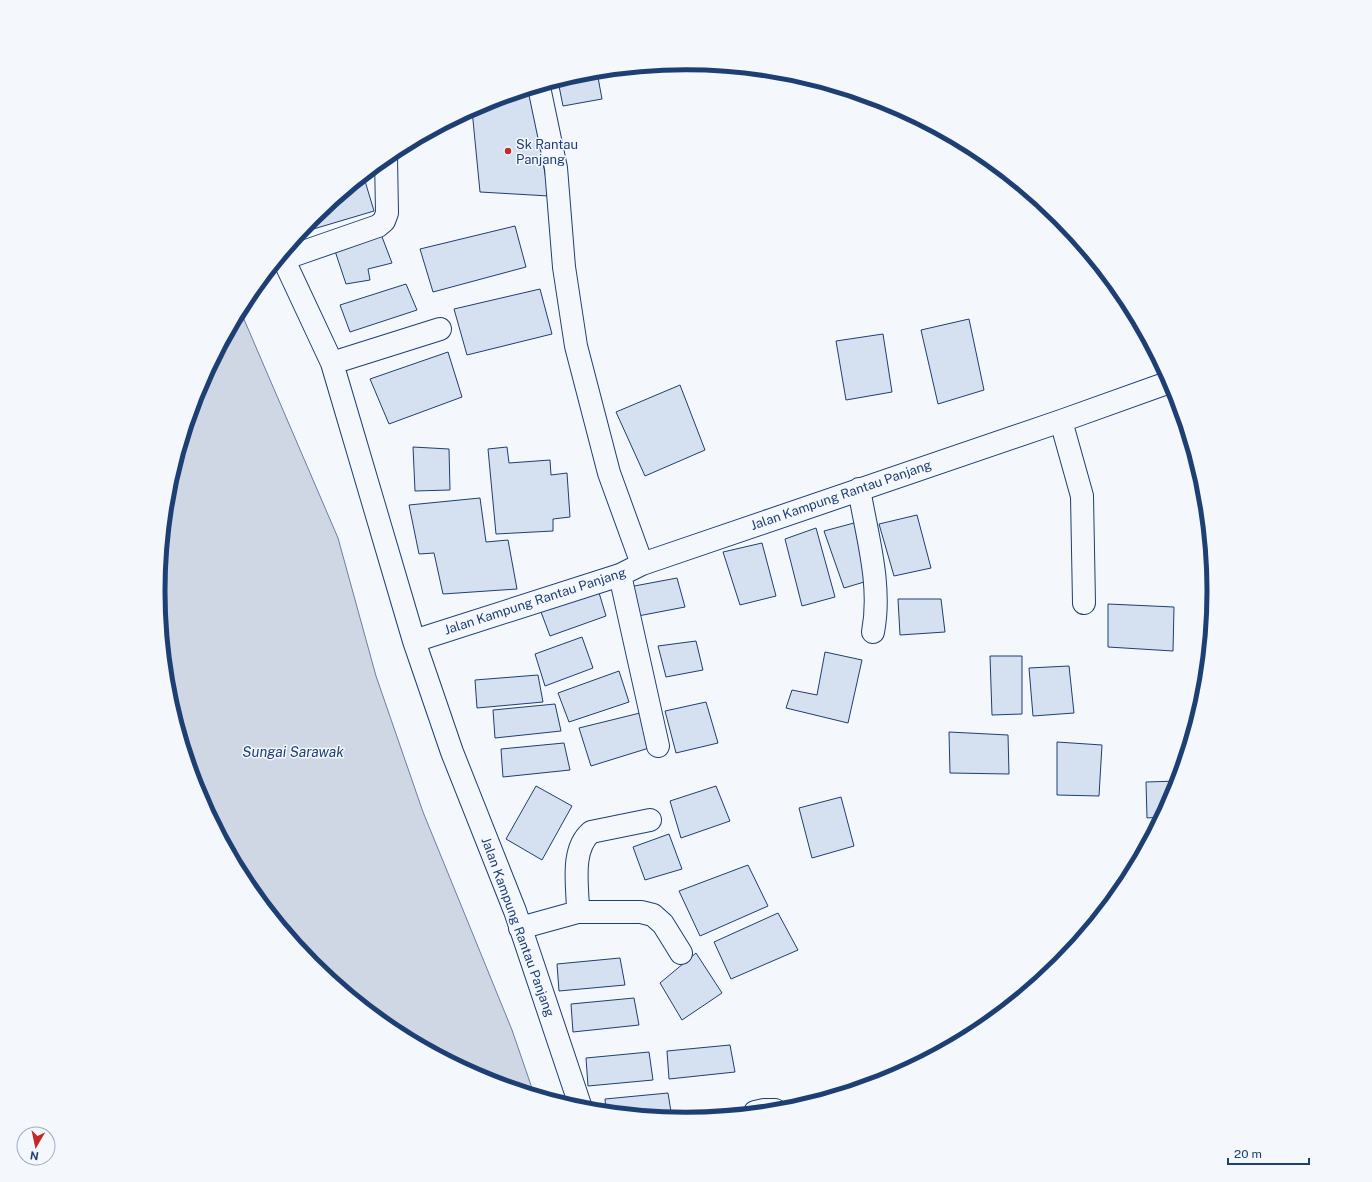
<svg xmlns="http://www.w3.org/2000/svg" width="1372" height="1182" font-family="'Public Sans',sans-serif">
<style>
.water{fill:#cfd7e4;stroke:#687fa3}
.building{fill:#d5e0f0;stroke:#1d3f73}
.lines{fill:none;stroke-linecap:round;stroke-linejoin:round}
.minor-casing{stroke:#1d3f73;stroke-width:24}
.minor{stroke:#f4f7fb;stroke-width:22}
.poi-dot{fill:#c62828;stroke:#f4f7fb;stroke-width:1.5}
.labels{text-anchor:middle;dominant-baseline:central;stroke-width:3;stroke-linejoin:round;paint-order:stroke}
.poi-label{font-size:13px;fill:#1d3f73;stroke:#f4f7fb;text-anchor:start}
.street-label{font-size:13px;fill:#1d3f73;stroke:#f4f7fb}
.water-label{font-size:14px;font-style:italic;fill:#1d3f73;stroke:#f4f7fb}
.rim{fill:none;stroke:#1d3f73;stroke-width:5}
</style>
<rect width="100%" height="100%" fill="#f4f7fb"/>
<path class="water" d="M240,310L338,538L376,676L423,812L512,1030L534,1094L484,1079L392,1030L312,964L247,884L198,793L168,694L158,591L168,488L198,389Z"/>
<path class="building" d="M597,72L602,99L563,106L558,81L583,73Z
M530,89L549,196L480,192L472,110L484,103Z
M365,181L374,211L300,233L313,217L355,183Z
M515,226L526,267L433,292L420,249Z
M379,229L392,263L368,269L370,280L346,284L332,242Z
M406,284L417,310L350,332L340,305Z
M540,289L552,334L467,355L454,309Z
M969,319L984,390L938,404L921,330Z
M883,334L892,392L846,400L836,341Z
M448,352L462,397L389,424L370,379Z
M680,385L705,450L645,476L616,412Z
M413,447L449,449L450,490L415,491Z
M507,447L509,463L550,460L551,475L567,473L570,517L553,519V531L496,534L488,449Z
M480,498L486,542L508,540L517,589L443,594L434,553L419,554L409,505Z
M917,515L931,568L894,576L879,524Z
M854,523L871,580L844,588L824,531Z
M816,528L835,597L802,606L785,539Z
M762,543L776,596L740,605L723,552Z
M677,578L685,607L638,616L629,587Z
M597,586L606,616L550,636L538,604Z
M898,599H941L945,632L900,635Z
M1108,604L1174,607L1173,651L1108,647Z
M582,637L593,668L545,686L535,654Z
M696,641L703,670L666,677L658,646Z
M825,652L862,660L848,723L786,708L792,690L817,695Z
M990,656H1022V714L992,715Z
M1069,666L1074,713L1033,716L1029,668Z
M619,671L629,702L569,722L558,693Z
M538,675L543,702L477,708L475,680Z
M706,702L718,743L676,753L665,711Z
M555,704L561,731L495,738L493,710Z
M640,713L649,748L591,766L579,728Z
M949,732L1008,735L1009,774L950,773Z
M1057,742L1102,745L1099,796L1057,795Z
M564,743L570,770L503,777L501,749Z
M1178,781L1174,793L1161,817L1147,818L1146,782Z
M536,786L572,806L542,860L506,839Z
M716,786L730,821L681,838L670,801Z
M841,797L854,846L812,858L799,808Z
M669,834L682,869L645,880L633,847Z
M748,865L768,906L700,936L679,891Z
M778,913L798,950L731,979L714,942Z
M696,953L722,993L682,1020L660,983Z
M620,958L625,985L559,991L557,964Z
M634,998L639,1025L573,1032L571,1004Z
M730,1045L735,1072L669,1079L667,1051Z
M649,1052L653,1080L588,1086L586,1058Z
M668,1093L672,1118L606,1111L605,1099Z"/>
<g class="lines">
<g class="minor-casing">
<path id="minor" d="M539,87L556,168L564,267L576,346L609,473L642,564
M282,256L332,363L414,641
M283,259L378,226L384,221L387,213L386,157
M332,363L440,329
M1061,421L1082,496L1084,603
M859,489C867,536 882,585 873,632
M620,575L658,746
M578,912C578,887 570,850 591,832L650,820
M520,928L578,912H641L653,915L663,924L681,953
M581,1108L515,911L452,752L414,641L620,575L642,564L1061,421L1170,382
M755,1112L764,1110H775"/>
</g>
<use href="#minor" class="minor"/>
</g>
<circle class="poi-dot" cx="508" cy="151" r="4"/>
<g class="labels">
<g class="poi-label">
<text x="516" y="144">Sk Rantau<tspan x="516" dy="15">Panjang</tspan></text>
</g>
<g class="street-label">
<text transform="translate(841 495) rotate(-19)">Jalan Kampung Rantau Panjang</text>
<text transform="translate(535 601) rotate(-18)">Jalan Kampung Rantau Panjang</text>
<text transform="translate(518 927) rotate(70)">Jalan Kampung Rantau Panjang</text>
</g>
<g class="water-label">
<text x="293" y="752">Sungai Sarawak</text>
</g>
</g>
<path d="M0 0H1372V1182H0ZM165 591a521 521 0 1 1 1042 0a521 521 0 1 1-1042 0Z" fill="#f4f7fb" fill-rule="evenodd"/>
<path class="rim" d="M165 591a521 521 0 1 1 1042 0a521 521 0 1 1-1042 0Z"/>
<g transform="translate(36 1146) rotate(189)"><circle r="19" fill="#f4f7fb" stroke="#9eadc5"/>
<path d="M0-3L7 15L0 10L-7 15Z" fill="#c62828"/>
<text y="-6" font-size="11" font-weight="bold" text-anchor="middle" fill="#1d3f73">N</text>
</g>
<path d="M1228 1158v6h81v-6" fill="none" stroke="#1d3f73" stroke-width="2"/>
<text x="1234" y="1158" font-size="12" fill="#1d3f73" stroke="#f4f7fb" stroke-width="3" paint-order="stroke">20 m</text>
</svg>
